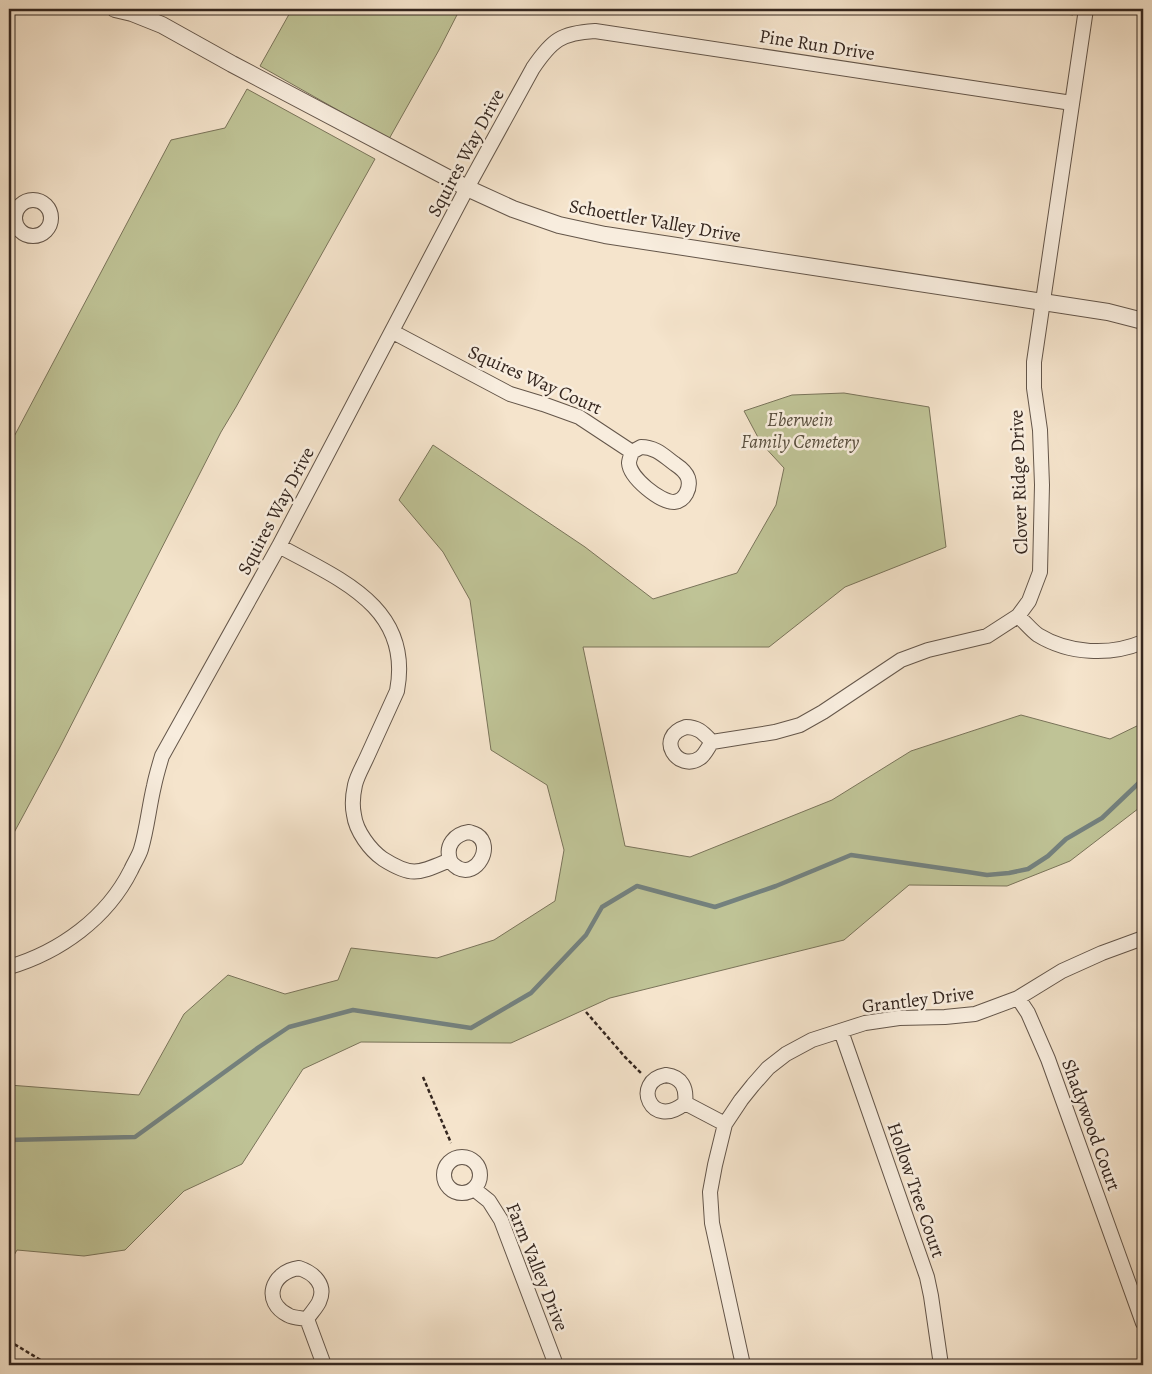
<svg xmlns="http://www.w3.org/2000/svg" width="1152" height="1374" font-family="Alegreya,serif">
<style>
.green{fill:#bfc396;stroke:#7a745a}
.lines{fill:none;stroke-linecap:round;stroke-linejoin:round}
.stream{stroke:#74817e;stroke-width:4.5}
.minor-casing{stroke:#64564a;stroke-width:16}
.tertiary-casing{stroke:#64564a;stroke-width:18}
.path{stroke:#34261f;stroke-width:2.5;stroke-dasharray:4 2.5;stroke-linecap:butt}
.minor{stroke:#f8edde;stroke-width:14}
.tertiary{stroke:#f8edde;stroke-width:16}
.labels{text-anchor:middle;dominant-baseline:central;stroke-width:5;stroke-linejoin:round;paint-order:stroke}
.street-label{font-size:19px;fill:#34261f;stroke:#f8edde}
.park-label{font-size:19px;font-style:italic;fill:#574d3d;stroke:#f8edde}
</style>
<rect width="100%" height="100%" fill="#f5e4cc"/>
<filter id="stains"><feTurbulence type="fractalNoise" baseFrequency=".004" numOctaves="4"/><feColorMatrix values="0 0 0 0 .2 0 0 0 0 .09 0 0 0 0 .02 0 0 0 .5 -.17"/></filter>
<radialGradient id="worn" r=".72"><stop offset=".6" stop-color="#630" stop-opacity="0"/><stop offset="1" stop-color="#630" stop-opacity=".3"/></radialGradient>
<path class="green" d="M292,9H460L439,50L389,139L260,66Z
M1029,9H1074L1073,15Z
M247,89L375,159L236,407L221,432L59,749L9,842V446L171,140L225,128Z
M844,393L929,407L946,547L845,587L769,647H583L625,846L690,857L832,800L911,751L1021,715L1110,739L1143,723V805L1070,861L1007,886L909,885L844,940L610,998L511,1043L361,1042L303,1069L242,1164L184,1191L125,1250L84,1256L17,1250L9,1264V1085L139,1095L184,1014L228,975L285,994L338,980L351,948L437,958L494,940L555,901L564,850L547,785L491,750L470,600L443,552L399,500L433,445L585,547L653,599L737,573L776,505L784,468L761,443L744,411L792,395Z"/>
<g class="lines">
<path class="stream" d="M9,1140L135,1137L259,1047L289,1027L353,1010L471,1028L531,993L586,935L602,907L637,886L715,907L776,886L851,855L968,872L987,875L1009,873L1028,869L1048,856L1066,839L1102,818L1143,779"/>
<g class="minor-casing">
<path id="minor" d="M15 218a18 18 0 1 1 36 0a18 18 0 1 1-36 0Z
M393,332L510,394L543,404L579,417L632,452
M641,447C656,447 664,456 675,464C681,468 686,472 688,478C691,488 685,501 674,502C660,502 630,478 629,463C629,460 631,455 632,452Z
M279,546C339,579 413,607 397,691C387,713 377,735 367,757C363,766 357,776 355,785C353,794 352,806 354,815C356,831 370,850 383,859C413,878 419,873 450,860
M1018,616C1025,622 1031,630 1038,635C1069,654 1110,656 1143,642
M686,727C699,727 704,734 712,742C708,747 705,755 700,758C678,773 654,737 686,727Z
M712,742L775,732L800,725L823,712L901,660L928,650L987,636L1018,616L1029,601L1040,572L1042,485L1040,430L1034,388V362L1086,9
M469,832C472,833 474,833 477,835C494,846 477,878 458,868C455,866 451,863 450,860C445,845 455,834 469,832Z
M9,967C60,952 107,918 131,870C134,863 139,856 141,849C147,829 149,807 154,786C156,776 159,766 162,756L279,546L467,188L533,68C552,40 561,33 595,31L1072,103
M1018,998L1028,1013L1048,1059L1143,1323
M841,1031L927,1277L931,1296L941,1365
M666,1075C682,1077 687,1088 685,1103C651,1131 631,1081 666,1075Z
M685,1103L725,1124
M444 1175a18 18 0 1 1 36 0a18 18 0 1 1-36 0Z
M474,1189L489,1201L501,1220L556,1365
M299,1268C314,1273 327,1285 319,1302C316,1308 311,1313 307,1319C301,1318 293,1318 288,1315C262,1302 271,1272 299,1268Z
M307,1319L324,1365
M743,1365L712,1223L710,1192L715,1165L725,1124L741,1100L753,1085L768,1068L786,1054L812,1040L865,1023L899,1018L945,1017L975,1014L1018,998L1062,971L1102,953L1143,938"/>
</g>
<g class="tertiary-casing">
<path id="tertiary" d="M115,9L132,13L162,25L232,64L467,188L513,209L559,225L605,235L1108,312L1143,321"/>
</g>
<path class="path" d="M586,1012L625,1057L641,1073
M423,1077L451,1143
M9,1341L49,1365"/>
<use href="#minor" class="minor"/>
<use href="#tertiary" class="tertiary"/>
</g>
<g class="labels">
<g class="street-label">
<text transform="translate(817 45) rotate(9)">Pine Run Drive</text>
<text transform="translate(466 153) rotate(-62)">Squires Way Drive</text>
<text transform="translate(655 221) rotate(10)">Schoettler Valley Drive</text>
<text transform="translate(535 380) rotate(24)">Squires Way Court</text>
<text transform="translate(1019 482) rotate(-92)">Clover Ridge Drive</text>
<text transform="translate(276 511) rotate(-62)">Squires Way Drive</text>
<text transform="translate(918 1000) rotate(-7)">Grantley Drive</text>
<text transform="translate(1091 1125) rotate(70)">Shadywood Court</text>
<text transform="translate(916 1190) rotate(71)">Hollow Tree Court</text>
<text transform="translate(537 1267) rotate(68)">Farm Valley Drive</text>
</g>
<g class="park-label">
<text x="800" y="420">Eberwein<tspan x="800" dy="22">Family Cemetery</tspan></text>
</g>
</g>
<rect width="1152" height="1374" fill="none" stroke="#f5e4cc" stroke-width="30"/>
<rect x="10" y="10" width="1132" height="1354" fill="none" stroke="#34261f" stroke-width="2.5"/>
<rect x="15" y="15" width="1122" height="1344" fill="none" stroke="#34261f"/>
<rect width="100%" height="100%" filter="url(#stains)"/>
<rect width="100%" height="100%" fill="url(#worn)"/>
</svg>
